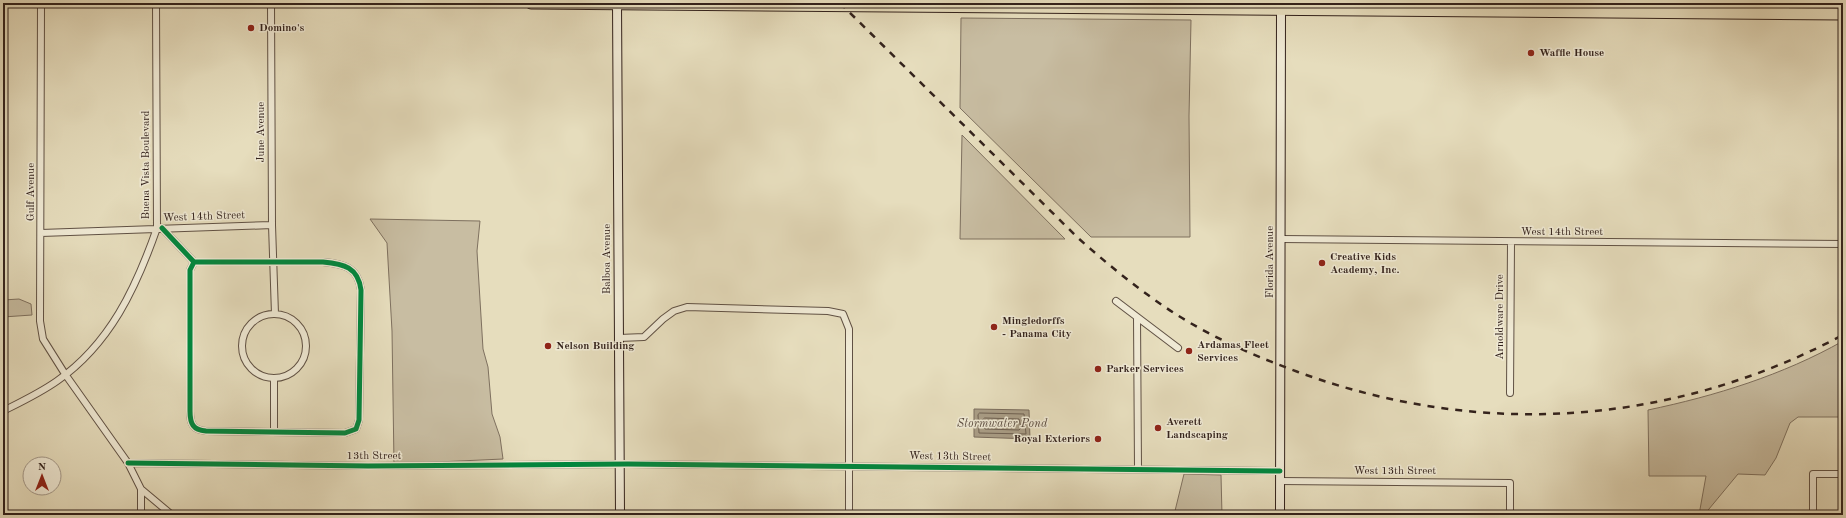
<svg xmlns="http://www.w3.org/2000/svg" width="1846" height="518" font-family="'Old Standard TT',serif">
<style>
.green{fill:#c8bda2;stroke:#7e705f}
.water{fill:#a99d86;stroke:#7a6c5c}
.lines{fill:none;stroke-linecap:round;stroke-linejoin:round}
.shore{stroke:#6e6051;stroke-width:1}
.street-casing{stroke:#605144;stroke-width:8}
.secondary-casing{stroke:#33221c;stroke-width:10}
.highway-casing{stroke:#33221c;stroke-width:13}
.street{stroke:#efe9d4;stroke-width:6}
.secondary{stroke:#efe9d4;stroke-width:8}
.highway{stroke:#e6ddbd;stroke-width:11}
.rail{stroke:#33221c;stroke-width:2.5;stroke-dasharray:7 7;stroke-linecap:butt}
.cycleway-casing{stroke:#efe9d4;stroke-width:8}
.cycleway{stroke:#00873e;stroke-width:5}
.poi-dot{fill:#8f2418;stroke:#efe9d4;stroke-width:1.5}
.labels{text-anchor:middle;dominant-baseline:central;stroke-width:3;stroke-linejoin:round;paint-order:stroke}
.poi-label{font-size:11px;font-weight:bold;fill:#33221c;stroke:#efe9d4;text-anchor:start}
.street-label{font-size:11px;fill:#33221c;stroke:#efe9d4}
.water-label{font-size:12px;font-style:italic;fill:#5c4d41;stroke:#efe9d4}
</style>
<rect width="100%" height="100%" fill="#e6ddbd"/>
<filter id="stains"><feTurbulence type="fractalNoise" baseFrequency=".005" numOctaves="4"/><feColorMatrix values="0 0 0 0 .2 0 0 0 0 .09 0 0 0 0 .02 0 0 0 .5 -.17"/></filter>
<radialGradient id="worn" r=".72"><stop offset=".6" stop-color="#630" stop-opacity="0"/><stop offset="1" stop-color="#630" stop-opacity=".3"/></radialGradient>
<path class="green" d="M961,18L1191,20L1189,116L1190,237H1091L960,108Z
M962,135L1065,239H960Z
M370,219L480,221L477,251L483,349L488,367L492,414L500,437L503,459L394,464L392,331L387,243Z
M19,299L31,304L32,315L3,317V300Z
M1843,341V417H1798L1790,423L1776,458L1765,475L1738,474L1704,515H1699L1706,476H1649L1648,410C1715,396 1783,375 1843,341Z
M1184,474L1221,475L1222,515H1174Z"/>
<path class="water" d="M974,409L1029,410L1030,439L974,437Z"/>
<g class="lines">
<path class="shore" d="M980,413L1024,414L1026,434L979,433L978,415Z
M985,418L1019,419L1021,428L1019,430L985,429L983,420Z"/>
<g class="street-casing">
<path id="street" d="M41,3L40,321L43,339L65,374L128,463L141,489V515
M271,3L272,225L275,314
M1786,14V3
M162,228L194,262H323C344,264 358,267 361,290L359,420L356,429L345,433L206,431C193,430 190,424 190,411V270L194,262
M41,233L272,225
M1281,239L1843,244
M1116,301L1178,348
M242 346a32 32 0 1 1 64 0a32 32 0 1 1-64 0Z
M1137,317L1138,469
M619,338L644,337L663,319L674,311L687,307L828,311L843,314L849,329V515
M1510,393L1511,242
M3,411C21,402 40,393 57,381C110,344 136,288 157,228L156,3
M274,432V378
M128,463L368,466L628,464L1280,471
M1280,481L1510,483V515
M141,489L172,515
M1813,515V474H1843"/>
</g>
<g class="secondary-casing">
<path id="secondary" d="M617,3L620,515
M1280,515L1281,10"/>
</g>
<g class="highway-casing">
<path id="highway" d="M531,3L1843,14"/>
</g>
<use href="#street" class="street"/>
<use href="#secondary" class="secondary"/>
<use href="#highway" class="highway"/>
<path class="rail" d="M840,3L1077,237C1105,262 1134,286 1165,307C1206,335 1252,355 1298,372C1481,439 1671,426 1843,335"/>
<g class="cycleway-casing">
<path id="cycleway" d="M162,228L194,262H323C344,264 358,267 361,290L359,420L356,429L345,433L206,431C193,430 190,424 190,411V270L194,262
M128,463L368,466L628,464L1280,471"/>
</g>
<use href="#cycleway" class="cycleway"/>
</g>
<g class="poi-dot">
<circle cx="251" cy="28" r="4"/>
<circle cx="1531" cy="53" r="4"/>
<circle cx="1322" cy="263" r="4"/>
<circle cx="994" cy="327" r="4"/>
<circle cx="548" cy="346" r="4"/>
<circle cx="1189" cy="351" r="4"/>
<circle cx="1098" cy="369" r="4"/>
<circle cx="1158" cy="428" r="4"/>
<circle cx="1098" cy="439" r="4"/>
</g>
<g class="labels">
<g class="poi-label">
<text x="259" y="28">Domino's</text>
<text x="1539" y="53">Waffle House</text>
<text x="1330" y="257">Creative Kids<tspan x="1330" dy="13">Academy, Inc.</tspan></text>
<text x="1002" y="321">Mingledorffs<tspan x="1002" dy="13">- Panama City</tspan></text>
<text x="1197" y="345">Ardamas Fleet<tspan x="1197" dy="13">Services</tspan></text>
<text x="556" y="346">Nelson Building</text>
<text x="1106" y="369">Parker Services</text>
<text x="1166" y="422">Averett<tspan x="1166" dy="13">Landscaping</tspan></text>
<text x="1090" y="439" text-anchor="end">Royal Exteriors</text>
</g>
<g class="street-label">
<text transform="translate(261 132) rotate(-90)">June Avenue</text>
<text transform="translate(146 165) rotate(-90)">Buena Vista Boulevard</text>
<text transform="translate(31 192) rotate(-90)">Gulf Avenue</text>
<text transform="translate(204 217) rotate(-2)">West 14th Street</text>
<text x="1562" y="232">West 14th Street</text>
<text transform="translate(607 259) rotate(-90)">Balboa Avenue</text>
<text transform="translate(1270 262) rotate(-90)">Florida Avenue</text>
<text transform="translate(1500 317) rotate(-90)">Arnoldware Drive</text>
<text x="374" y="456">13th Street</text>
<text transform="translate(950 457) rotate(1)">West 13th Street</text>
<text x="1395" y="471">West 13th Street</text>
</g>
<g class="water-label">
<text x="1002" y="424">Stormwater Pond</text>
</g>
</g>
<rect width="1846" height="518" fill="none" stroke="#e6ddbd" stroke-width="16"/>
<rect x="4" y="4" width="1838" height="510" fill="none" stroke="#33221c" stroke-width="2"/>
<rect x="8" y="8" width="1830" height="502" fill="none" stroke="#33221c"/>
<g transform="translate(42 476)"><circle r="19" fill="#efe9d4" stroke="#a4998a"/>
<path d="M0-3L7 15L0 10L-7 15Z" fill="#8f2418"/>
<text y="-6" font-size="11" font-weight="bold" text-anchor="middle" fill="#33221c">N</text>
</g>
<rect width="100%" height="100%" filter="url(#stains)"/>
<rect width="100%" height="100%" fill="url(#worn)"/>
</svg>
